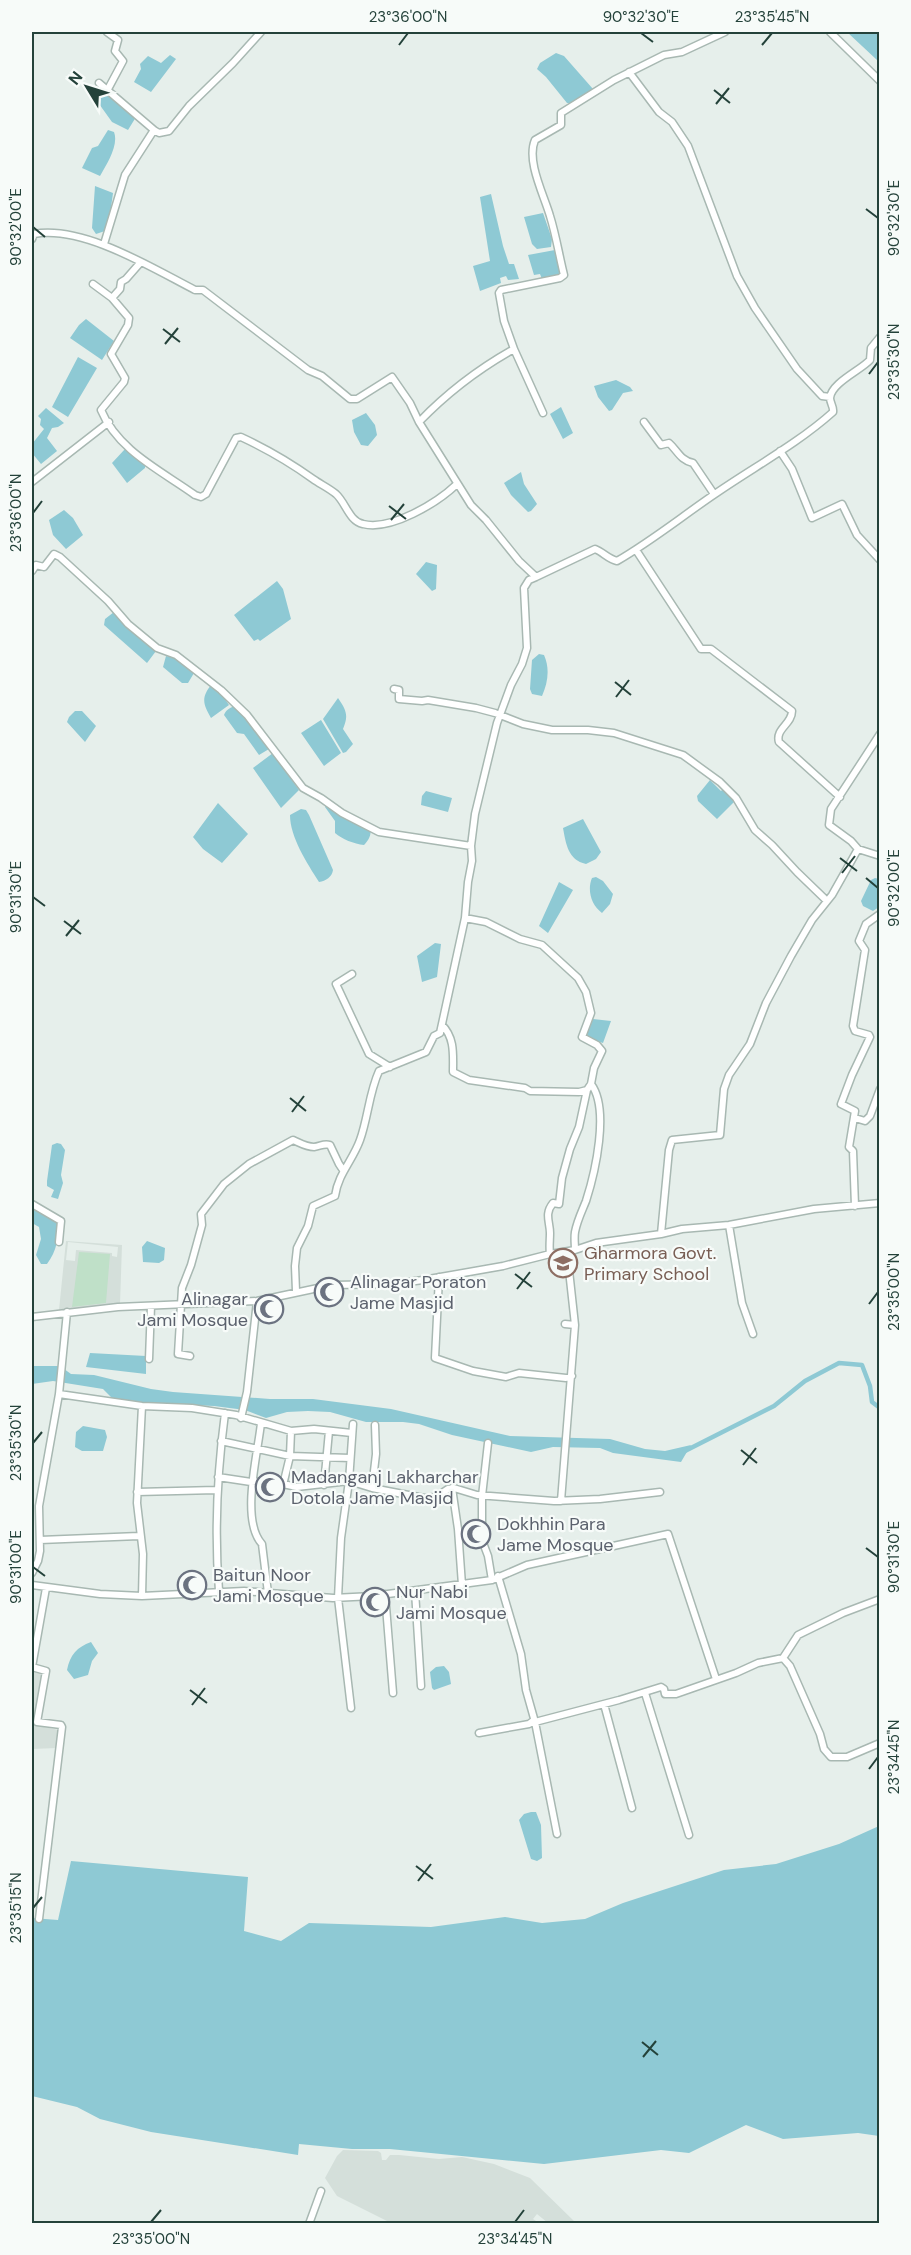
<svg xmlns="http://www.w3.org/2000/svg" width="911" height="2255" font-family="'DM Sans',sans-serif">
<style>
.built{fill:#d4dfda;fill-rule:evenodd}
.green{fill:#bfe0c8}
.water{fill:#8ec9d4}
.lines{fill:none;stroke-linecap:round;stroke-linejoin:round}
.canal{stroke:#8ec9d4;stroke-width:4.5}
.minor-casing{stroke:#a8b8b2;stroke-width:9}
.minor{stroke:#fff;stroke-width:6}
.ticks{fill:none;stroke:#24423a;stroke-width:2}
.labels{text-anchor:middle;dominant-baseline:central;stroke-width:4.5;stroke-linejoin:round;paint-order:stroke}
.education-label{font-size:18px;fill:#785e54;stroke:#f7fbf9;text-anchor:start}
.worship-label{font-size:18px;fill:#5b616d;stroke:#f7fbf9;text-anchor:start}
.neatline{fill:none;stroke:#24423a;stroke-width:2}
.ticks-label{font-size:15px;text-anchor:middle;fill:#24423a}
</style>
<rect width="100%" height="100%" fill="#e6efeb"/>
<path class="built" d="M66,1241L122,1245L120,1304L59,1310ZM68,1242L118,1247L117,1257L112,1256V1253L76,1250L75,1261L66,1260Z
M32,1671L43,1674L34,1725L59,1730L57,1748L32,1749Z
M343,2150L378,2151L381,2153L382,2160H386L390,2155H399L439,2159L462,2157L494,2164L530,2178L576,2223L555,2222L548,2223L537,2214L533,2219L539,2223L532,2221L530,2224L391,2223L337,2196L325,2178L337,2156Z"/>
<path class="green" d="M79,1252L110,1254L106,1303L72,1307Z"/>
<path class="water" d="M847,32H879V63L877,60Z
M556,53L564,56L593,89L591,94L570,103H567L546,77L537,69L540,63Z
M170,55L176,59L151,92L134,82L141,69L140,64L148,56L161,63Z
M107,91L136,117L128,130L112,122L97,101Z
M108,130L114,132C119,145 107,164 100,176L82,168L92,148L98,146Z
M95,186L113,193L108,230L96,234L92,228Z
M491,194L503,246L509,264H514L519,279L508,280L506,276L500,278L501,283L480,291L473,266L490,261L480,197Z
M543,213L552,239L551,247L537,249L532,244L524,217Z
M555,250L561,274L542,279L540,274L534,275L528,255Z
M86,319L114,341L102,360L70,338L79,325Z
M78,357L97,368L68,417L52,407Z
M616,380L630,387L633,391L623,393L612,410L609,411L598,397L594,386Z
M561,407L573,433L563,439L550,414Z
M46,408L64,423L58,427L52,428L47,438L57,451L41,464L32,453V444L44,429L40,425L41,419L38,416Z
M366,413L375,425L377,435L368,446L361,445L354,432L352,420Z
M125,449L141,463H145V468L127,483L112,463Z
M521,472L524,484L537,504L531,511L528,512L511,495L504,483Z
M64,510L73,518L83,535L66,549L53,535L49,520Z
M426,562L437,565L436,589L432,591L416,574Z
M277,581L283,589L291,619L260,641L258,639L254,641L234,615Z
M114,612L125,625L156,651L147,663L104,625L105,619Z
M539,654L544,655C550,668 548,683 542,696L532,694L530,689L532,660Z
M166,656L174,658L194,673L188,683H182L163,667Z
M211,685L219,690L229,705L211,718C203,704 201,698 211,685Z
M338,698C346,710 349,715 343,729L353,744L346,752L343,753L323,719Z
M235,706L249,720L269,749L259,755L244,734L237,733L224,715C226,710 229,708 235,706Z
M75,711H82L96,726L85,742L67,722L69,717Z
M321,720L341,753L324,766L301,733Z
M273,753L299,790L281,808L253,768Z
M710,780L721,791L723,789L735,801L717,819L698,801L697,796Z
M426,791L452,798L448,812L421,805L422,796Z
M326,802L370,829C372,835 368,841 364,845C354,844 342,839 335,833V821L325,807Z
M218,803L248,834L222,863L203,849L193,837Z
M301,809L306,810L309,815L333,870C332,877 326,881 319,882C307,863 290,837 290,815Z
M583,819L601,852L596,859L586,864C568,860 566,844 563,828Z
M596,877L603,881L613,894L610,904L602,913C591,905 587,890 592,878Z
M875,878L879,879V907L873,911L863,906L861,901L871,880Z
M559,882L573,890L548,933L539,926Z
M435,943L441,944L437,977L422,982L417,956Z
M593,1019L611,1021L603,1043L588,1038L587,1034Z
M57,1143L61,1144L65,1150L61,1175L63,1183L58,1199L51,1197L54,1190L47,1186V1181L52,1145Z
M32,1206L60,1222C58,1238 57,1251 47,1264H41L36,1255L41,1239L39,1227L32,1223Z
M147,1241L165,1248L164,1260L159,1263L143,1262L142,1247Z
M90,1353L146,1356V1374L86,1367Z
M32,1366H60L71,1374L94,1375L151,1389L173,1392L270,1399H313L391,1409L510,1436L610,1439L645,1449L665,1451L691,1445L681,1462L613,1453L600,1448L553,1447L531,1452L452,1435L419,1424L403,1422H366L330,1412L308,1411L287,1412L266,1418L245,1410L214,1406L148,1403L112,1398L103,1389L53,1381L32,1384Z
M83,1426L105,1430L107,1437L103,1451H82L75,1447L76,1432Z
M91,1642L98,1653L92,1661L88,1675L74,1679L67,1670C70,1655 77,1647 91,1642Z
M444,1666L449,1672L451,1684L434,1690L432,1688L430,1672L436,1667Z
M531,1812H536L541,1825L542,1858L537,1861L531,1859L519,1820L524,1814Z
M879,1826V2136L858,2133L783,2139L746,2125L689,2153L661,2150L544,2164L390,2149H352L299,2144L298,2155L151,2132L100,2119L77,2107L32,2096V1918L58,1920L71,1861L248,1877L244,1931L281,1941L309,1923L431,1927L505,1917L542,1923L585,1919L623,1903L724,1870L776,1864L839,1844Z"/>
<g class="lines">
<path class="canal" d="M685,1451L774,1406L805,1381L839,1363L862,1365L870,1386L872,1402L880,1408"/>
<g class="minor-casing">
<path id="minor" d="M107,32L118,40L115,51L123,61L108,89
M830,32L880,81
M629,72L659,112L672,122L688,146L737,276L755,308L797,369L822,396L830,397
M99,83L154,130L125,175L104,244
M154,130L159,133L169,131L189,106L233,63L261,32
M32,239L34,234C83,225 152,268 195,290H203L308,370L322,376L350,399H357L392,377L410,403L419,422
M140,263L126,279L121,282L120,289L112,298L129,318L128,325L111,354L125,378L124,382L101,410C118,451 162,471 195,495L201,497L206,494L236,438L241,437C269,450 288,461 313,479C320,484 329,488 336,494C346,503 349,521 363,524C391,531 437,503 457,484
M93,284L112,298
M514,349L504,321L499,293L501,290L560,278L564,275C559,255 556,235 550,216C544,195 526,161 535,140L561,125V113L614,80L664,55L682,52L725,32
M644,422L661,445L669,443C678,451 680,460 693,463L714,494
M780,451L792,469L812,518L842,504L857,535L880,560
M32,482L109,422
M636,550L701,649H711L792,711C792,724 775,729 779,742L840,797
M32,571L36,565L44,567L54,554L60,557L108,601L128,624L157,648L176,655L221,690L247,715L303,788L321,798L342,813L379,832L471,846
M536,577L595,549C603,552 608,559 617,561C650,542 680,518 712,496C752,468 796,445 833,412C834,407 830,403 830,398C831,383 861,370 870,360L871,348L880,337
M394,689L399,690V699L422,701L428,700L476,708L495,713L523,724L552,730H588L614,733L683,755L720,782L736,798L755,830L772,845L797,872L827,901
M858,849L880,856
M352,974L336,984L369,1054L390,1067
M442,1025C455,1038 453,1055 453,1072L469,1080L525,1088L530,1091L579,1092L587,1090L591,1084L594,1068L602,1051L597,1045L582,1037L591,1013L586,992L578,978L542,945L520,939L486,922L465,918
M855,1118L865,1121L870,1116L880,1089
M32,1204L61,1221L59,1242
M855,1206L853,1151L849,1147L855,1111L841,1104L852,1075L870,1037L869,1035L855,1031L853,1026L865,950L859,941L866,924L880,914
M729,1225L742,1303L753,1334
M661,1234L669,1150L672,1140L720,1135L724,1089L729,1075L750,1044L766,1003L791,956L812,920L832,895L858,849L851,841L829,825L831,809L880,734
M575,1250C575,1244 574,1238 575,1232C577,1221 582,1211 586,1201C595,1173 610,1109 591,1084
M550,1254C549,1247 550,1240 550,1233C550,1222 544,1214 553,1203L559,1204L562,1178L570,1149L579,1127L587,1090
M439,1277L435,1358L473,1371L506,1377L519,1373L566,1378L572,1376
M296,1291L295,1266L297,1248L308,1226L313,1206L335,1196C338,1174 353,1160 360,1140C368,1118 369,1093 379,1071L426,1052L434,1036L440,1033L465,918L468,882L472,861L471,846L475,814L497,723L511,685L522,664L527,648L524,588L529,580L536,577L519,561L486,520L471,505L419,422C446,394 480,368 514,349L543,413
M32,1317L118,1307L257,1301L332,1285L393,1284L423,1280L503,1266L550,1254L575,1250L596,1243L661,1234L682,1229L729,1225L814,1209L880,1203
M565,1324L575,1325
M190,1356L178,1354L182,1288L191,1265L202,1225L201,1214L224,1184L249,1164L293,1140C300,1143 306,1147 314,1147C321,1146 324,1143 330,1145L339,1164L343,1170
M149,1359L151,1306
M59,1394L142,1406L192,1408L236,1415L291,1431L314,1429L352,1433
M241,1418L247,1392L257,1301
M261,1423C258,1453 240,1520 262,1544L268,1593
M221,1441L290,1456L350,1458
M488,1443L482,1496V1540L488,1556L492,1580
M218,1477L251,1482L269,1481L297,1487L349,1481L372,1488L424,1498L436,1497L448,1489L454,1488L477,1495L554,1501L600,1499L660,1492
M283,1485L290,1456L291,1431
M324,1485L329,1431
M372,1488L376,1454L375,1425
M452,1488L458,1529L462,1585
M137,1492L216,1490
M561,1501L575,1325L567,1252
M40,1540L139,1536
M32,1573L38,1561L40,1551L39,1506L59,1394L67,1312
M498,1576L521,1654L526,1690L535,1722L619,1700L661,1687L664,1689L665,1694H676L736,1673L758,1663L783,1658L798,1635L843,1613L880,1599
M32,1585L100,1594L142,1596L244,1591L333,1598L373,1596L492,1580L527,1565L668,1534L716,1679
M219,1591C214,1529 217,1474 225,1413
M415,1591L421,1686
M385,1594L393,1693
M142,1596L143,1554L137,1503L142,1406
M783,1658L790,1666L820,1734L824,1749L831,1757H847L880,1743
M645,1693L689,1835
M604,1704L632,1808
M351,1708L338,1598L341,1538L349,1481L353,1424
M535,1722L557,1834
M479,1733L529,1724L533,1721
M39,1919L62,1727L61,1725L37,1722L46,1671L32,1667L46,1588
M309,2224L321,2191"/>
</g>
<use href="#minor" class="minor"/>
</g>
<path class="ticks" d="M641,33L653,42M399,45L408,33M762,45L772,33M714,90L730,103M716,104L729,88M866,209L878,218M33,227L45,237M163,329L180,342M165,344L178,328M869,374L878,362M389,506L406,519M33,513L42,501M391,520L404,504M615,682L631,695M616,697L629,680M840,858L857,871M842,873L855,856M866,878L878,888M33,897L45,906M64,921L81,934M66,936L79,920M290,1098L306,1111M292,1112L304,1096M515,1274L532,1287M517,1289L530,1272M869,1304L878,1292M33,1443L42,1432M741,1450L757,1463M743,1465L756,1448M866,1548L878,1557M33,1567L45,1576M190,1690L207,1703M192,1705L205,1688M869,1769L878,1757M416,1866L433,1879M418,1881L431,1864M33,1908L42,1897M642,2042L658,2055M643,2057L656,2041M151,2222L161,2210M515,2222L524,2210"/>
<defs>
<g id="school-ring" transform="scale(1.5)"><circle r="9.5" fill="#f7fbf9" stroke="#8d6e63" stroke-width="1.5"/><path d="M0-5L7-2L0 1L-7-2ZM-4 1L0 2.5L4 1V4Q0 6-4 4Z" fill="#8d6e63"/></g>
<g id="mosque-ring" transform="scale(1.5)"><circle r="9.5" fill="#f7fbf9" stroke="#6b7280" stroke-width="1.5"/><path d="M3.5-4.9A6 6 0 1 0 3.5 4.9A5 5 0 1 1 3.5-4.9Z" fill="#6b7280"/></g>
</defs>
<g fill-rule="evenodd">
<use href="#school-ring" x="563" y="1263"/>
<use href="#mosque-ring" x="329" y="1292"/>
<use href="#mosque-ring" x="269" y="1309"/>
<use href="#mosque-ring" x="270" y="1487"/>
<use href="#mosque-ring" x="476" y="1534"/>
<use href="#mosque-ring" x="192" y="1585"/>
<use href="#mosque-ring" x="375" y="1602"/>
</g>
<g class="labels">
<g class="education-label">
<text x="584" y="1253">Gharmora Govt.<tspan x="584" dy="21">Primary School</tspan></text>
</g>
<g class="worship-label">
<text x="350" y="1282">Alinagar Poraton<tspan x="350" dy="21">Jame Masjid</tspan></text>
<text x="248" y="1299" text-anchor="end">Alinagar<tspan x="248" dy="21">Jami Mosque</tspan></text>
<text x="291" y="1477">Madanganj Lakharchar<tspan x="291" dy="21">Dotola Jame Masjid</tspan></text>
<text x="497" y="1524">Dokhhin Para<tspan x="497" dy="21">Jame Mosque</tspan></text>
<text x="213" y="1575">Baitun Noor<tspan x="213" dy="21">Jami Mosque</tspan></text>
<text x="396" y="1592">Nur Nabi<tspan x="396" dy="21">Jami Mosque</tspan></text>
</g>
</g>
<rect width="911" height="2255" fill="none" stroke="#f7fbf9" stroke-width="66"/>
<g transform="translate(87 87) rotate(308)" stroke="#f7fbf9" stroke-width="4.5" paint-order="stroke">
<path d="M0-4.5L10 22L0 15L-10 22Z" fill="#24423a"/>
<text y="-9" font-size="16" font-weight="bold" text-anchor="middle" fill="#24423a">N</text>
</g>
<rect x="33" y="33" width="845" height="2189" class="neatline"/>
<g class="ticks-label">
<text x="408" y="22">23°36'00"N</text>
<text x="641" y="22">90°32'30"E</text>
<text x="772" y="22">23°35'45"N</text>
<text transform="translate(894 218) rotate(-90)" y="5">90°32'30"E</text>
<text transform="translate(16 227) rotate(-90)" y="5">90°32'00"E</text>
<text transform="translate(894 362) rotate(-90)" y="5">23°35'30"N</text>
<text transform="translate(16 513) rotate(-90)" y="5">23°36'00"N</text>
<text transform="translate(894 888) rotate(-90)" y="5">90°32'00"E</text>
<text transform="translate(16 897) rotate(-90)" y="5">90°31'30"E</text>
<text transform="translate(894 1292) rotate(-90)" y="5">23°35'00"N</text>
<text transform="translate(16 1443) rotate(-90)" y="5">23°35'30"N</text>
<text transform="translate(894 1557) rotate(-90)" y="5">90°31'30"E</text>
<text transform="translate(16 1567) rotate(-90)" y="5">90°31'00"E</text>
<text transform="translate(894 1757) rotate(-90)" y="5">23°34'45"N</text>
<text transform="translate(16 1908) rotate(-90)" y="5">23°35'15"N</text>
<text x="151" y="2244">23°35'00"N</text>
<text x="515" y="2244">23°34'45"N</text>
</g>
</svg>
